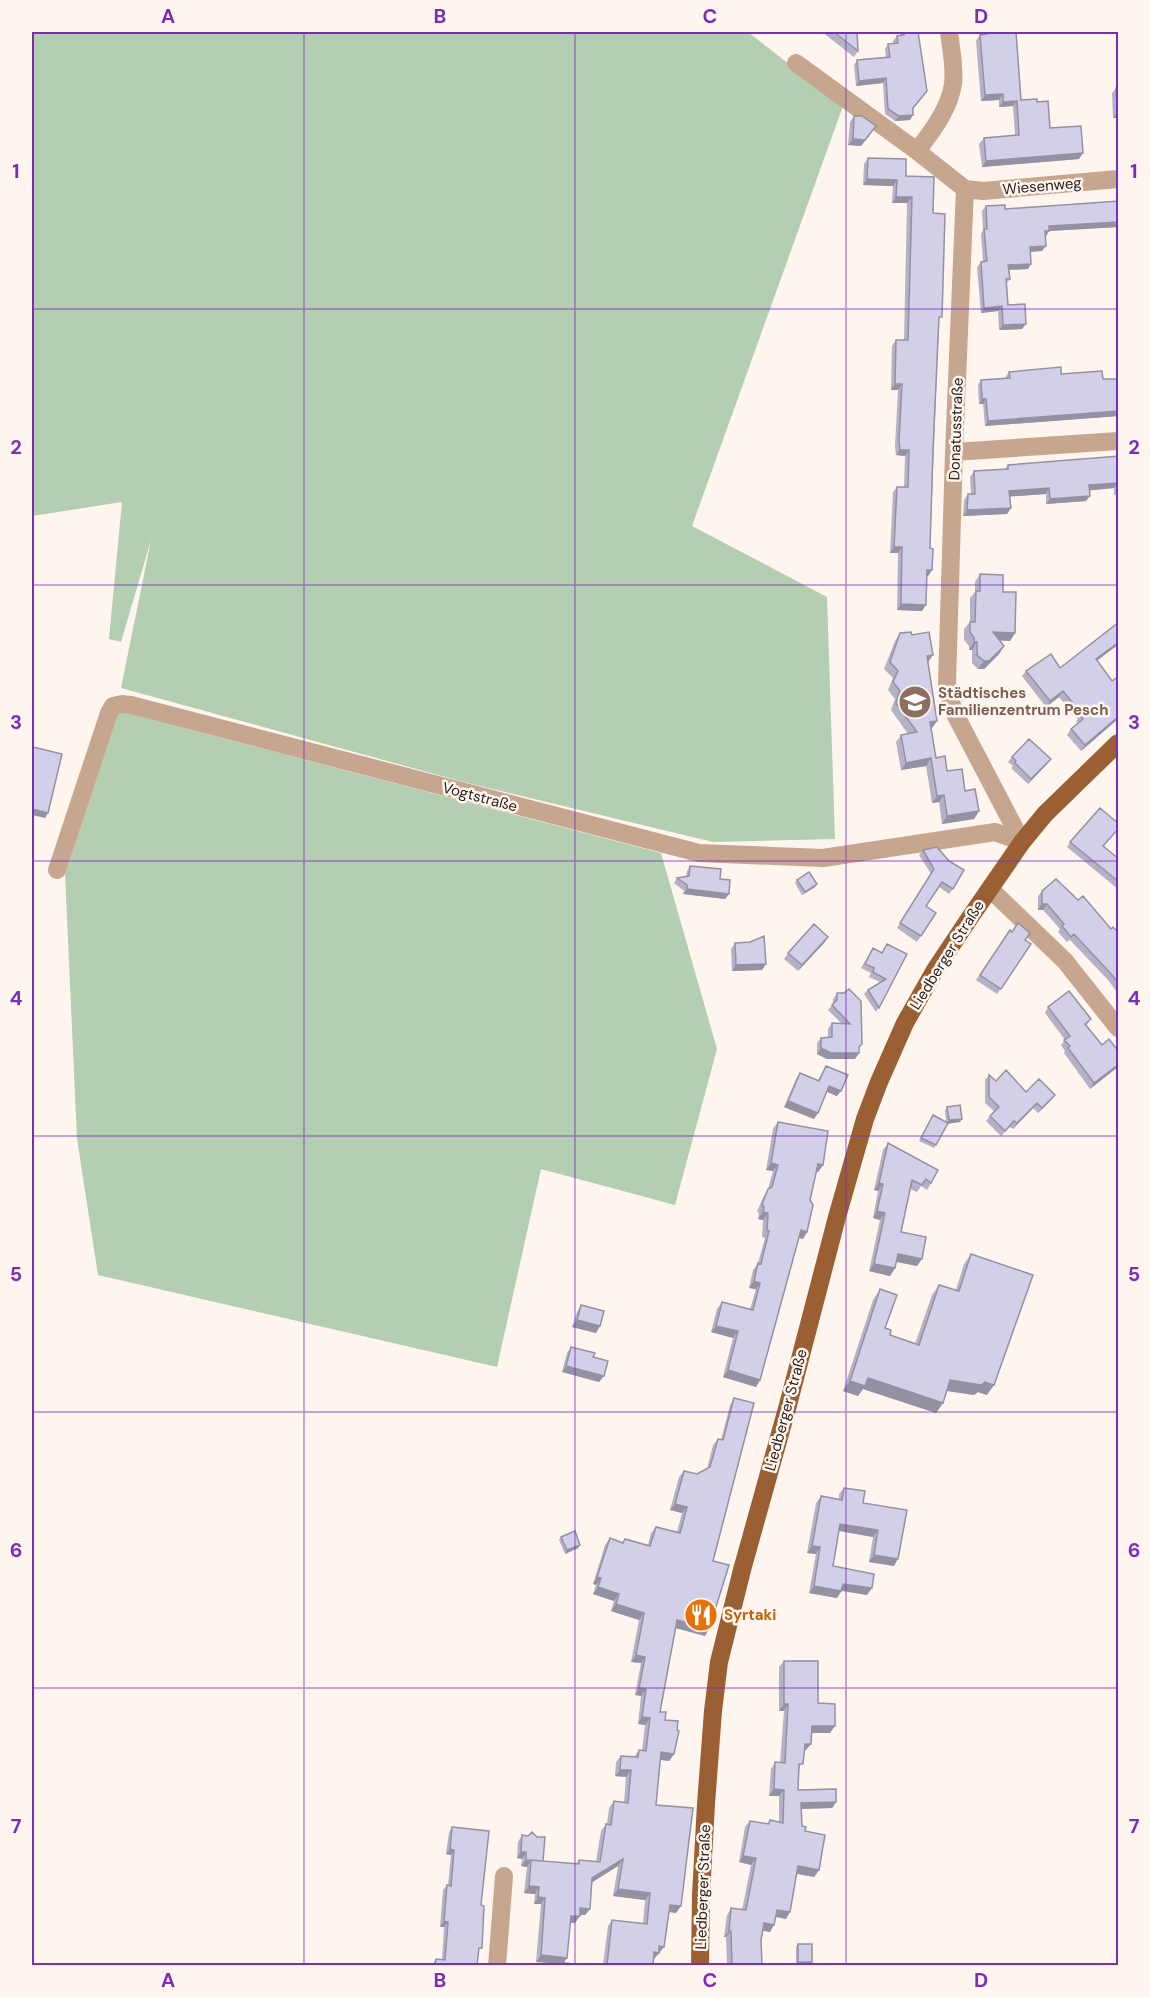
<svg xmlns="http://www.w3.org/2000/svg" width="1150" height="1997" font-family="'DM Sans',sans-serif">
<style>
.green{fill:#b4ceb1}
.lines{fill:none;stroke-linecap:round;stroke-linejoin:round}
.minor{stroke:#c7a68f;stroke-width:18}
.major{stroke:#9a6034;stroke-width:18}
.wall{fill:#b5b2c8}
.shaded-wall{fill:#9391a2}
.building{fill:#d2cfe8;stroke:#9391a2;stroke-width:1.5}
.grid{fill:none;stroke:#7b2cbf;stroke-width:1.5;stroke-opacity:0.55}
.labels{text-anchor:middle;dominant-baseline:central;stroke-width:5;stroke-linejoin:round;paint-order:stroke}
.street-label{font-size:15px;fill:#2a211c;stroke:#fff5ef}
.education-label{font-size:15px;font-weight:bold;fill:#785e54;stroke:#fff5ef;text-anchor:start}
.food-label{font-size:15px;font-weight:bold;fill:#c56008;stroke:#fff5ef;text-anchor:start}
.neatline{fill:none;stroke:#7b2cbf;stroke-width:2}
.grid-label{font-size:20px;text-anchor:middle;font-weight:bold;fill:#7b2cbf}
</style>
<rect width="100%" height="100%" fill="#fff5ef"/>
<path class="green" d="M32,32H748L843,106L692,526L827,597L835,839L713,842L471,784L121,688L151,540L121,642L109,639L122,502L32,516Z
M119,711L661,853L717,1049L675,1205L541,1169L497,1367L98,1275L77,1139L65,874Z"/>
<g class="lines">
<path class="minor" d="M949,32C951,48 955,67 953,84C949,110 932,131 917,151L965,189L954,452L947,684L950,699L956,716L1022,842
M796,63L917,151
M965,189L983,191L1118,179
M954,452L1118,441
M57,870L109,713L113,706L122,704L131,705L699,853L823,858L995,832L1022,842
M990,889L1065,961L1118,1028
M497,1966L504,1876"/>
<path class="major" d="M700,1966L701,1895L706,1804L713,1711L719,1662L742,1570L788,1405L837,1217L865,1119L879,1082L905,1023L935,970L971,916L1022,842L1045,814L1118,743"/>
</g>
<path class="wall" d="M822,32H857L858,51L854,57Z
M900,32H918L927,91L913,109L910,120L895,121L885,114L883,83L856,86L854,65L857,60L886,57L885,49L888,44H894L893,41L897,36H900Z
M982,32H1009L1021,100L1037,102L1050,128L1079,159L982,167L979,144L984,138L1015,135L1013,106L999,107V100L981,101L976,41L980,35H982Z
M1119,87V118H1113L1112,93L1116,88Z
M854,116L872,132L861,146L848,145L850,122Z
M868,158L906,176L933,213L939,321L930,548L932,570L928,576H927L922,611L897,610L898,553H890L893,492L897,487H904L905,456L896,455L895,446L898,390H891L892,346L896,340H904L907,203H892L893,186L863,185L864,164Z
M1119,201V227L1049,231L1046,236L1042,251L1030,252L1031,264L1028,269L1009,270L1010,279L1007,283L1008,305L1022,329L999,330L998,311L981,313L977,267L981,262H983L981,234L983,230L982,211L986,206L1005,209Z
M1009,372L1061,374L1103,379H1119V416L985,426L983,404H979L978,385L981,380L1006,379V376Z
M1119,456V494L1114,495V488L1090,490L1086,501L1046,504V494L1010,496L1011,508L1007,514L963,516L964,500L968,494H971L970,477L974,471L1005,469L1008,465Z
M980,574L1003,592L1015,633L1010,641L1000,640L1004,646L999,654L984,669H978L972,663V650H969V646L964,640V629L970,622V598L975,592V582Z
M1119,622V644L1097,661L1112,681L1119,676V718L1081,751L1067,735L1071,729L1078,723L1076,721L1078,719L1059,697L1046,707L1022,676L1026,671L1060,668Z
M900,633L912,635L928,662L932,728L931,729L936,758L947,771L965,791L979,811L974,819L942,824L939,802L932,803L926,766L901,770L896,742L901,735L908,734L891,710L895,699L888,690L893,678L884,669L895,641Z
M1012,757L1047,764L1028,784L1011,768L1013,766L1008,762Z
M1070,842L1104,846L1119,859V890L1067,847Z
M923,850L953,889L949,894L939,887L926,906L936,913L917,942L897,928L931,874L919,855Z
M690,866L720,879L729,894L725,899L683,894L684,891L674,883L677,878L686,876L687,871Z
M797,880L815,887L802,895L795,883Z
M1042,891L1078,900L1111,929L1119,933V995L1108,980L1070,940L1067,942L1058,932L1060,929L1043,910H1038V896Z
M1010,930L1031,944L997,994L976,980Z
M828,937L824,943L798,971L784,959L788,953Z
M735,943L766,964L762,970L732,971L731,949Z
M887,944L907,954L876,1012L864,994L868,990L880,982L869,977L871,973L861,968L873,948L882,952Z
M837,993L862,1044L859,1048V1053L855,1059H827L817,1054V1043L821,1038L828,1037V1029L832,1023H841L828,1010L833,1004V999Z
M1048,1007L1091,1019L1086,1026L1102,1045L1119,1052V1066L1090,1089L1064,1053L1065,1051L1061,1045L1065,1040L1045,1013Z
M826,1066L837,1096L827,1092L814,1119L784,1107L796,1079L800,1073L818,1080Z
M989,1075L996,1081L1051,1100L1038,1113L1033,1108L1013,1129L1010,1127L1001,1136L986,1121L994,1111L985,1103V1080Z
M947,1107L960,1122L948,1123L934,1148L919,1141L933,1115L946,1122L945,1110Z
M778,1122L823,1165L818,1172H816L810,1200L807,1232L803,1239L799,1238L760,1380L756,1387L723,1377L733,1338L711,1332L717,1309L722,1302L750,1309L756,1289L749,1288L753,1270L758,1263L765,1238L762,1237L763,1220L758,1219L759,1214L757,1211L764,1196L768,1189L773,1171L766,1170L773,1129Z
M888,1143L931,1183L927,1190L921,1186L917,1192L910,1189L901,1232L917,1266L896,1262L895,1268L890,1276L869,1271L880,1220L873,1218L878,1191L874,1190L883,1150Z
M971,1254L987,1395L978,1392L974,1395L946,1391L943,1403L936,1413L863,1389L858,1396L843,1391L873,1300L880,1289L885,1328L890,1335L915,1344L932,1295L939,1285L956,1290L964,1264Z
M581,1305L600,1326L596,1333L572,1327L577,1312Z
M571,1347L593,1357L599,1382L562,1372L567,1353Z
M734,1398L713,1561L705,1636L676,1628L660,1712L665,1720L674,1754L669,1761L660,1760L656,1805L676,1913L669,1912L659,1953H658L654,1959L653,1965H603L608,1926L612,1920L643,1923L645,1900L613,1896L618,1866L592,1882L590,1909L585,1915H580L575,1923H570L564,1963L575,1965H551L553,1963L536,1962L541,1904H534L535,1894L524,1893L527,1867L521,1866L522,1859L517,1858L518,1842L522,1835L543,1861L576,1864L579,1860L596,1861L601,1831L606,1824H607L609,1808L614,1801L624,1802L626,1777L615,1776L616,1762L621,1756L634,1757L639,1750H642L645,1725L638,1724L641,1696L635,1695L641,1663L631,1662L639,1620L611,1611L614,1601L593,1594L596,1585L593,1584L605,1545L610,1538L622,1543L625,1539L648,1545L651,1533L656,1527L677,1532L682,1513L670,1510L679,1477L684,1471L697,1474L707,1469L713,1445L718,1439L721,1440L730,1405Z
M844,1488L863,1503L907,1510L894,1566L869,1562L873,1537L838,1531L833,1566L867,1595L842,1591L837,1598L809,1593L816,1554L807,1553L816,1503L821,1496L839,1499V1494Z
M561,1537L580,1545L578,1548L565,1554L559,1540Z
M784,1661L818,1703L830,1733H811L806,1750H804L799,1771L798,1790L836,1802L832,1808L801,1809L802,1826L819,1870L814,1877L797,1874L786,1919L776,1917L770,1932L763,1930L761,1940L762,1965H727L726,1937H724L727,1915L731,1908L742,1910L751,1865L739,1862L745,1827L750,1821L767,1824L770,1820L779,1822V1796H769L771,1769L775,1762L780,1763L784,1711H779V1667Z
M452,1827L481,1905L477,1965H432L436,1959H442L444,1927H440L443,1890L447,1885H448L451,1855L446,1854L449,1832Z
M798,1944L810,1965H796V1947Z"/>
<path class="shaded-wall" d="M886,78L883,83L856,86L859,81Z
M1003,94L999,100L981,101L985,95Z
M1017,101L1013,106L999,107L1003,102Z
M1117,112H1119V118H1113Z
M913,115L910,120L895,121L899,116Z
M876,126L861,146L848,145L853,139Z
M1083,153L1079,159L982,167L986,161Z
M867,179L897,180L893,186L863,185Z
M896,197H912L907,203H892Z
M1119,222V227L1049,231L1046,236H1042L1049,226Z
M1046,246L1042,251L1027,252L1030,247Z
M1031,264L1028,269L1004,270L1008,265Z
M1002,306L998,311L981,313L984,308Z
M1026,324L1022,329L999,330L1003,325Z
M895,384H902L898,390H891Z
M982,399H986L983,404H979Z
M1119,411V416L985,426L988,421Z
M900,450H909L905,456L896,455Z
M1118,483L1114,488L1085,491L1089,485Z
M1049,488L1046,494L1006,497L1009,491Z
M1090,496L1086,501L1046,504L1050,499Z
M1011,508L1007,514L963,516L967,510Z
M894,547H902L898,553H890Z
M927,570H932L928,576L923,575Z
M901,604L926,605L922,611L897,610Z
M993,632L1015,633L1010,641L987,640Z
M974,642H977L972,650H969Z
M1119,642V644L1092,664L1096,659Z
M1004,646L999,654L984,669H978L984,661Z
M933,655L928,662L927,656Z
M1063,691L1059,697L1046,707L1050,701Z
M1119,716V718L1081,751L1085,745Z
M937,721L932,728L925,729L930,722Z
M931,758L926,766L901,770L906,763Z
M1051,759L1047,764L1028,784L1031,779Z
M944,795L939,802L932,803L937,796Z
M32,809L48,813L45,818L32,815Z
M979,811L974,819L942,824L947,816Z
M817,884L815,887L802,895L805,892Z
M687,889L729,894L725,899L683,894Z
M1042,904H1047L1043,910H1038Z
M828,937L824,943L798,971L802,965Z
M766,964L762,970L732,971L736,965Z
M821,1048L859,1053L855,1059H827L817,1054Z
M1119,1064V1066L1090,1089L1094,1083Z
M829,1086L841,1091L837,1096L825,1091Z
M1055,1095L1051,1100L1038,1113L1042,1108Z
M788,1101L818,1113L814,1119L784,1107Z
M1037,1103L1033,1108L1013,1129L1017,1123Z
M962,1119L960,1122L947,1124L949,1120Z
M771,1163L778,1165L773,1171L766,1170Z
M818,1164L823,1165L818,1172L813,1171Z
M879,1183L883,1184L878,1191L874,1190Z
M877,1211L885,1213L880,1220L873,1218Z
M763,1212L768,1213L763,1220L758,1219Z
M801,1230L807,1232L803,1239L796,1237Z
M898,1254L922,1259L917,1266L893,1261Z
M874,1264L895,1268L890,1276L869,1271Z
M754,1281L760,1283L756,1289L749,1288Z
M577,1320L600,1326L596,1333L572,1327Z
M716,1326L738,1331L733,1338L711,1332Z
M566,1366L604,1376L599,1382L562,1372Z
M728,1370L760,1380L756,1387L723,1377Z
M868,1378L943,1403L936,1413L863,1389L858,1396L843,1391L850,1381Z
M950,1380L985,1382L994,1385L987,1395L978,1392L974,1395L942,1390Z
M675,1504L687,1507L682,1513L670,1510Z
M840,1524L878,1530L873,1537L835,1530Z
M580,1545L578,1548L565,1554L567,1550Z
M812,1546L820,1547L816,1554L807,1553Z
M874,1555L898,1559L894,1566L869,1562Z
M597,1577L601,1578L596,1585L593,1584Z
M843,1584L872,1588L867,1595L838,1590Z
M814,1586L841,1591L837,1598L809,1593Z
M598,1587L619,1594L614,1601L593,1594Z
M616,1604L644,1613L639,1620L611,1611Z
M677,1620L709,1629L705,1636L672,1627Z
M636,1655L645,1657L641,1663L631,1662Z
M639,1688L646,1689L641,1696L635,1695Z
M784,1704H788L784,1711H779Z
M642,1717L650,1718L645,1725L638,1724Z
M812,1726H835L830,1733H807Z
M805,1744H811L806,1750H800Z
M661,1752L674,1754L669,1761L657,1759Z
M620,1770H631L626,1777L615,1776Z
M774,1789L784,1790L779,1796H769Z
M836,1802L832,1808L797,1809L801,1803Z
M450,1849L454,1850L451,1855L446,1854Z
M521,1852H526L522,1859L517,1858Z
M743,1856L756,1858L751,1865L739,1862Z
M623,1859L618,1866L588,1885L592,1878Z
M526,1860L531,1861L527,1867L521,1866Z
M798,1866L819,1870L814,1877L794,1873Z
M529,1886L539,1887L535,1894L524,1893Z
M618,1889L650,1893L645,1900L613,1896Z
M538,1897L545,1898L541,1904H534Z
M670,1905L681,1906L676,1913L666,1911Z
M580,1908L590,1909L585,1915H576Z
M777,1910L790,1912L786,1919L772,1916Z
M571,1916H580L575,1923L566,1922Z
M444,1921L448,1922L444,1927H440Z
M764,1923L774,1925L770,1932L759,1930Z
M729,1931H731L726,1937H724Z
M659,1946L664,1947L654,1959H650Z
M541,1955L567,1958L563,1964L536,1962Z
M798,1962H812L810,1965H796Z"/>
<path class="building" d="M834,32H857L858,51Z
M903,32H918L927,91L913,108V115L899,116L888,109L886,78L859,81L857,60L890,57L888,44L898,43L897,36L904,35Z
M987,32H1016L1021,100L1037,99V102L1048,101L1050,128L1081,126L1083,153L986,161L984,138L1019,135L1017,101L1003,102V94L985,95L980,35L987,34Z
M1119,87V112H1117L1116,88Z
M854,116H862L876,126L865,140L853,139Z
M868,158L906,159V176L934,177L933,213L945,214L942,317H939L933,450L930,548L933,549L932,570H927L926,605L901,604L902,547H894L897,487H908L909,450H900L899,440L902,384H895L896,340H908L912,197H896L897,180L867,179Z
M1119,201V222L1049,226V231H1045L1046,246L1030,247L1031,264L1008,265L1010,279H1006L1008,305L1025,304L1026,324L1003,325L1002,306L984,308L981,262L987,261L984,229H987L986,206L1005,205V209Z
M1061,367V374L1102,371L1103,379H1119V411L988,421L986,399H982L981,380L1010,378L1009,372Z
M1119,456V489L1118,483L1089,485L1090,496L1050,499L1049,488L1009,491L1011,508L967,510L968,494H975L974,471L1008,469V465Z
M980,574L1003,575V592H1016L1015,633L993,632L1004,646L989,661H984L977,655V642H974V638L970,632V622H975L976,591H980Z
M1119,622V642L1096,659L1112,681L1119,676V716L1085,745L1071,729L1083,719L1080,715L1082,714L1063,691L1050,701L1026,671L1051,654L1060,668Z
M911,632L912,635L929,632L933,655L927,656L937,721L930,722L936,758L945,756L947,771L962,769L965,791L975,789L979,811L947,816L944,795L937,796L931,758L906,763L901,735L917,732L896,703L900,691L893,682L898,671L890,662L900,633Z
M1029,739L1051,759L1031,779L1015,763L1016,761L1012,757Z
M33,747L62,754L48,813L32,809V755Z
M1100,808L1119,824V828L1103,846L1119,859V882L1070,842Z
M937,847L949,861L964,870L953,889L942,882L926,906L936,913L921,936L900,923L934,869L923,850Z
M690,866L721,869L720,879L730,880L729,894L687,889V885L677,878L689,876Z
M809,872L817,884L805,892L797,880Z
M1056,879L1078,900L1083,896L1111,929L1113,927L1119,933V984L1112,975L1074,934L1071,937L1062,926L1064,924L1047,904H1042V891Z
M1018,923L1030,933L1025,940L1031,944L1001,989L980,975L1010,930L1012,932Z
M814,924L828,937L802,965L788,953Z
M764,936L766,964L736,965L735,943L750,942Z
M887,944L907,954L879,1008L868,990L886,979L873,972L874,968L865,964L873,948L882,953Z
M849,989L861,1001L862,1044L859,1047V1053H831L821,1048V1038L832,1037V1023L850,1024L832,1005L837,1000V993H844Z
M1069,991L1091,1019L1085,1024L1102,1045L1109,1039L1119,1052V1064L1094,1083L1068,1048L1070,1046L1064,1040L1070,1036L1048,1007Z
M826,1066L848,1075L841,1091L829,1086L818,1113L788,1101L800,1073L819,1081Z
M1006,1070L1026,1092L1039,1079L1055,1095L1042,1108L1037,1103L1017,1123L1014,1121L1005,1131L990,1116L999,1107L989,1097V1075L996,1081Z
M960,1105L962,1119L949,1120L947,1107Z
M933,1115L948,1123L936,1145L921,1138Z
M778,1122L828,1131L823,1165L818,1164L810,1200L813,1205L807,1232L801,1230L760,1380L728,1370L738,1331L716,1326L722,1302L753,1310L760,1283L754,1281L758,1263L761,1264L769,1231L767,1230L768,1213L763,1212L764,1207L762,1204L768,1189L772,1187L778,1165L771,1163Z
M888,1143L938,1170L931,1183L926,1179L922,1185L912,1180L901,1232L926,1237L922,1259L898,1254L895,1268L874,1264L885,1213L877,1211L883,1184L879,1183Z
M971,1254L1033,1275L994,1385L985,1382L981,1385L950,1380L943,1403L868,1378L865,1386L850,1381L880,1289L897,1295L885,1328L891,1330L890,1335L919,1345L939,1285L959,1291Z
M581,1305L604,1311L600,1326L577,1320Z
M571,1347L595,1353L593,1357L608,1361L604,1376L566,1366Z
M734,1398L754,1403L713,1561L729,1565L709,1629L677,1620L660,1712H666L665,1720L678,1721L677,1730L679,1731L674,1754L661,1752L656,1805L693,1808L681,1906L670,1905L664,1947L659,1946V1953L654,1952L653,1965H607L612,1920L647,1924L650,1893L618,1889L623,1859L592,1878L590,1909L580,1908V1916H571L567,1958L541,1955L545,1898L538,1897L539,1887L529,1886L531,1860L579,1864V1860L600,1862L606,1824L611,1825L614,1801L628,1803L631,1770H620L621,1756L638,1757L639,1750L646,1751L650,1718L642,1717L646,1689L639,1688L645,1657L636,1655L644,1613L616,1604L619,1594L598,1587L601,1578L597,1577L610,1538L623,1543L625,1539L650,1546L656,1527L680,1533L687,1507L675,1504L684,1471L697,1474L710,1467L718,1439L723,1440Z
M844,1488L865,1491L863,1503L907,1510L898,1559L874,1555L878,1530L840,1524L833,1566L874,1574L872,1588L843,1584L841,1591L814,1586L820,1547L812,1546L821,1496L842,1500Z
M575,1531L580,1545L567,1550L561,1537Z
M784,1661H818V1703L835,1704V1726H812L811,1744H805L803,1764H799L798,1790L836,1789V1802L801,1803L802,1826L806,1827L805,1831L825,1835L819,1870L798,1866L790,1912L777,1910L774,1925L764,1923L761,1940L762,1965H732L731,1931H729L731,1908L746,1910L756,1858L743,1856L750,1821L769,1824L770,1820L783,1823L784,1790L774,1789L775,1762L785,1763L788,1704H784Z
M452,1827L489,1831L481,1905L484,1906L482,1948H479L477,1965H435L436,1959L445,1960L448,1922L444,1921L447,1885L451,1886L454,1850L450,1849Z
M532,1832L537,1837H545L543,1861L526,1860V1852H521L522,1835L528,1836Z
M798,1944H812V1962H798Z
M553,1962L575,1964V1965H553Z"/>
<path class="grid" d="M304,32V1966M575,32V1966M846,32V1966M32,309H1118M32,585H1118M32,861H1118M32,1136H1118M32,1412H1118M32,1688H1118"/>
<defs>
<g id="school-disc" transform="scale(1.725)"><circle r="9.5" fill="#8d6e63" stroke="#fff5ef"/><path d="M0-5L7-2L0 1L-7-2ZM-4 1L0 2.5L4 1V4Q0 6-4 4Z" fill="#fff"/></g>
<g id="restaurant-disc" transform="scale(1.725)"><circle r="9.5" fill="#e8710a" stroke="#fff5ef"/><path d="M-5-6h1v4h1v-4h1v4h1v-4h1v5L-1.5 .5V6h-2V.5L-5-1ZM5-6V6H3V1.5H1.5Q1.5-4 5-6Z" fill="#fff"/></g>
</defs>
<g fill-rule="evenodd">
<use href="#school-disc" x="915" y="702"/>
<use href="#restaurant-disc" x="701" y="1615"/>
</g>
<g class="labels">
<g class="street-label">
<text transform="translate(1042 186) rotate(-5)">Wiesenweg</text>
<text transform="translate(956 429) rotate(-88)">Donatusstraße</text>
<text transform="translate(480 797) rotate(15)">Vogtstraße</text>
<text transform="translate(947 955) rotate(-58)">Liedberger Straße</text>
<text transform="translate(786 1410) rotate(-75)">Liedberger Straße</text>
<text transform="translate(703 1887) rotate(-88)">Liedberger Straße</text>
</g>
<g class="education-label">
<text x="938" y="693">Städtisches<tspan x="938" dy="17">Familienzentrum Pesch</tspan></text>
</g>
<g class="food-label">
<text x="724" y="1615">Syrtaki</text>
</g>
</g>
<rect width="1150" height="1997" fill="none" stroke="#fff5ef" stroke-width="66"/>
<rect x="33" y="33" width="1084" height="1931" class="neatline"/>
<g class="grid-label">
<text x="168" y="23">A</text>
<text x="440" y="23">B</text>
<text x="710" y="23">C</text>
<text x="981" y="23">D</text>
<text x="16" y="178">1</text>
<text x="1134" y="178">1</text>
<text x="16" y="454">2</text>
<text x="1134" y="454">2</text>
<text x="16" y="729">3</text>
<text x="1134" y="729">3</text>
<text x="16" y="1005">4</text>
<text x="1134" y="1005">4</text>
<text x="16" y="1281">5</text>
<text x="1134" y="1281">5</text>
<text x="16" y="1557">6</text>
<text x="1134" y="1557">6</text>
<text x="16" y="1833">7</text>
<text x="1134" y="1833">7</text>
<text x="168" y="1987">A</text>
<text x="440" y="1987">B</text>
<text x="710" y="1987">C</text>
<text x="981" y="1987">D</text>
</g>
</svg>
